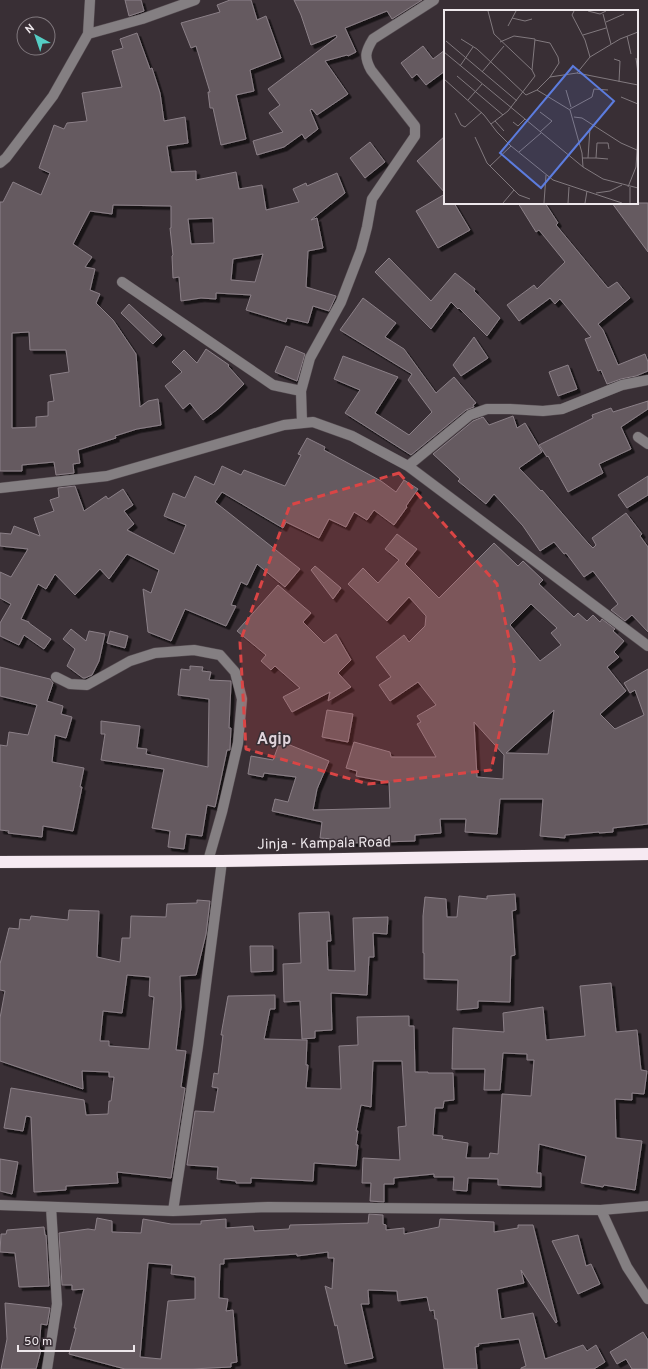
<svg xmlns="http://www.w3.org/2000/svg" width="648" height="1369" font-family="Overpass,sans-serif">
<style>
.building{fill:#655a61;stroke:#8b8087;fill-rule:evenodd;filter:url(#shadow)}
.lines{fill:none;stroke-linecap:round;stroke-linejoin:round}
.minor-casing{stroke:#564d52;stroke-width:11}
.highway-casing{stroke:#564d52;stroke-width:13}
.minor{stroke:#847f82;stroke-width:10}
.highway{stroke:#f6eaf2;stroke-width:12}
.marked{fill:#da4545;fill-opacity:0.2;stroke:#da4545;stroke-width:3;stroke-dasharray:8 5;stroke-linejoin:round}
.labels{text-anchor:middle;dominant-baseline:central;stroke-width:3;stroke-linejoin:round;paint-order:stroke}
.street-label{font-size:14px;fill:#eee8ec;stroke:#392f35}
.quarter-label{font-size:16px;font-weight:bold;fill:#dfd3db;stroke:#392f35}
.inset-road{fill:none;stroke:#81797e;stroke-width:1}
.view{fill:#5c7cde;fill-opacity:0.15;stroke:#5c7cde;stroke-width:2}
.inset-edge{fill:none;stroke:#eee8ec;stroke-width:2}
</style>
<defs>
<filter id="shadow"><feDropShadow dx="3.5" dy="3.5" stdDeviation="0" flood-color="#0009"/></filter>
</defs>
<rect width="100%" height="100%" fill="#392f35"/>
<path class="building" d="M125,0H141L144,11L129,16Z
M230,0H251L257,20L266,16L281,58L250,70L254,91L236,95L246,139L221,145L213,108H210L208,92H210L196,46L191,48L181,23L220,12L217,5Z
M294,0H422L392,19L387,11L345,28L356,52L348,56L347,55L325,61L348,94L317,115L312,109L310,110L318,129L305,139L302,134L284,147L257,155L253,141L283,132L269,113L280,105L268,89L337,37L336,35L311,45L301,15Z
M137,33L150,69L152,68L160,93L164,121L185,117L188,143L167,146L171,172L196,171V180L236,172L239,189L262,185L266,210L299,202L293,189L306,183L307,186L337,173L345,193L311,220L317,218L323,248L308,251L306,287L336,296L329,311L313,306L308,323L287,318L286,322L246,310L251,295L216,293V299L201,298L181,301L179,277L173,278L172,256L173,255L170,228H171V206L113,205L112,214L90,211L73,244L92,257L85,267L95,269L90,290L100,294L96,303L113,320L136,354L140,407L148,401L158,399L161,425L137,429L115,436L116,438L78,450L80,463L73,464L74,473L56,475L54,462L22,465V471H0V202H3L13,182L41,195L50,173L39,168L54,125L64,129L67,123L87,121L82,93L122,87L112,51L123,48L120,39ZM213,218L214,243L191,244L188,219ZM263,254L255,282L231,280L233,259ZM29,332L30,350H66L69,372L50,375L54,401L48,402V416L36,417V427L12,428V333Z
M423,46L433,59L445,50V71L426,85L417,74L412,78L401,63Z
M445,136V193L417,161Z
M370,142L385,162L365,178L350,158Z
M445,194V203H454L470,230L438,248L416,211Z
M518,203H545L558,223L556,225L608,288L617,282L630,298L598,324L603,330L618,365L645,354L648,362V371L636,376L621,379L607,384L601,370L598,371L585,339L591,337L560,299L555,304L550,298L519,321L507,305L534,285L537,289L565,262L539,230L536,232Z
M612,203H648V252Z
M389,258L431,301L455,273L475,289L474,291L500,318L487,336L459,308L458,309L451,302L431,329L375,272Z
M363,298L396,323L385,337L404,349L436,393L454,377L476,403L473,405L474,407L466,410L411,455L345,413L360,390L334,379L343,356L398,377L375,413L409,435L432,412L408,380L412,374L340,330Z
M129,304L162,335L153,344L121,313Z
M474,337L488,358L461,376L453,365Z
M286,346L305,354L297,381L275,372Z
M206,349L229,365L228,366L244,384L218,409L203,420L190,403L183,409L165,386L182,372L172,362L184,350L197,363Z
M568,365L577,389L558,396L549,372Z
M648,401V409L621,427L631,449L599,464L603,473L568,492L548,456L547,457L539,445L593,418L592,415L611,408L613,412Z
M513,416L517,428L525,423L542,452L519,468L541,491L542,490L587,542L593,548L596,545L592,538L626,513L642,534L640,536L648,547V632L632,615L625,621L611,610L618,604L593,571L584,577L566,553L564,554L554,542L540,551L523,526L494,494L486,504L458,481L460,479L433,454L473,421L483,417L489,425Z
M307,438L325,447L324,450L381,481L396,492L404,480L418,489L406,506L407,507L394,525L374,510L367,520L354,512L346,527L329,519L319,538L286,522L283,528L222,492L215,502L300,569L285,587L257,564L247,585L241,582L231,605L236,606L226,626L185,609L171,641L148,632L143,589L151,593L159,570L127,554L109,579L100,569L75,595L55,574L46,589L38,584L21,619L29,622V623L51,639L44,649L24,635L19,645L0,636V623L11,604L0,598V572L11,577L28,549L0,546V533L11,534L14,526L40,536L34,518L54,511L50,500L59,497L58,488L75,486L84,511L106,496L108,499L123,489L133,505L124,511L134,524L127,530L174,554L186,525L164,516L173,493L185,498L195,476L214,485L222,466L241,475L244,470L285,486L301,455L298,454Z
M648,476V495L627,508L618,495Z
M397,534L417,549L405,564L439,598L494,543L518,566L523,561L543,580L539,584L574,617L578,613L587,621L593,615L600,622L602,619L615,629L613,631L624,641L614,652L619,657L607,667L626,691L600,714L615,729L644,715L635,690L630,693L624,683L648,669V824L613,828V832L599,833V832L565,835V838L540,836L543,799H500L497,834L465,832L466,819H440L441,833L415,835V841L349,843V841L333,842V839L320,838L322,822L272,811L275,799L288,802L296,777L264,773L263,777L248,774L251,756L273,760L279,744L284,746L285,743L329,761L317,789L313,810L390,808L389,782L356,776L357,771L346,768L354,742L390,752L391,757H436L417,724L421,722L417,716L436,705L418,682L390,701L379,685L391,677L376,657L404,635L409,642L425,626L426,616L409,597L387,621L348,584L363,568L378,583L399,560L385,549ZM531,604L557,628L551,633L561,645L540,661L510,625ZM554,710L548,754L506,753ZM474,722L504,755L503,779L477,777Z
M315,566L341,588L333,599L311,570Z
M278,585L311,613L303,622L324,643L336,634L351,660L338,673L351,687L328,701L330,692L292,712L283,697L300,688L275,666L271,670L261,661L266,655L237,631Z
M71,629L86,641L89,631L105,634L99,661L92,675L85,678H83L67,666L75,649L63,639Z
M110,631L128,636L125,648L107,643Z
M190,666L203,667L202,671L211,672L209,680L231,681V684L229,728H231L230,748V750H227L215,807L207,805L202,836L186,834L184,849L168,847L170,831L152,828L164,769L101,760L105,734H101V721L140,726L137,748L147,749L146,754L208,767L209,699L178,695L181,669L190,670Z
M0,667L50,679L53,683L47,701L63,706L61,714L72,717L66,738L55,735L52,762L84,768L80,787H82L73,831L43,826L42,837L8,833L9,831L0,830V745L7,746L9,732L28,735L37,705L0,696Z
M327,710L353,714L348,742L322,737Z
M515,894L516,910L512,911L515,955L511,956L510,1002L478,1001V1008L457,1010L458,980L424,979V953H423V916L425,897L446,899L447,917H457L459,896L487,899V896Z
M197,900L210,901L206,934L196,975L180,976L181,1007L176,1050L186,1051L181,1087L185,1088L171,1178L117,1172L118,1183L66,1186V1190L34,1192L31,1117L26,1116L23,1131L4,1128L11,1088L84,1100L86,1115L108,1114L109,1101H111L114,1077H109V1072L82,1071L83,1089L0,1061V1018L5,991L0,990V964L9,928L19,929L20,919L30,920L31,916L68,920L69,910L99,911L97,957L120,962L122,938H130L131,916L166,917L167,904L197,903ZM127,975L150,977L149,996L154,997L149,1049L109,1046V1041H100L103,1011L122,1013Z
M329,912L331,941H327L328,970L355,971L353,918L388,917L387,934L373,933L374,957H369L367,995L331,993L332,1030L315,1031V1038L302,1039L300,1001L284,1002L283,964L301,963L299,913Z
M250,946H273V971L251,972Z
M611,983L616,1032L637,1030L641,1070L647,1071L644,1094L632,1093V1100L615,1099L616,1138L642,1141L635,1190L604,1185L603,1187L581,1183L586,1156L539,1144L537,1173H541V1187L498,1185V1179L468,1178L467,1191L453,1190L454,1177H434V1174L394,1178V1184H384V1202L370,1201L371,1183H362L363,1158L400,1160L398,1127L406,1126L402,1061H373L371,1107L361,1105L356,1131H358L356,1145H358L356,1166L314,1163L313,1181L251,1178V1183H236V1181L217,1179L218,1167L187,1165L195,1111L214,1112L218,1088L212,1087L214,1073L218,1074L223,1035H221L228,996L275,995V1009H270L264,1039L307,1040L306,1065H308L306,1088L341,1089L339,1046L358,1045L357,1017L409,1016V1026H414L415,1072H428V1073H453L454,1100L444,1101L443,1108H435L433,1135L443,1136L442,1139L468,1143L466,1158H489L490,1153L498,1154L502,1094L531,1096L534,1060H527V1054L503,1053L500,1090H484L485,1069H452L453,1028L504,1032L503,1013L543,1007L546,1040L585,1036L580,986Z
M0,1159L18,1162L12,1194L0,1191Z
M369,1214L383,1215V1224L386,1225V1230L404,1228V1234L439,1227L440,1219L494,1222V1232L518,1228V1225H533L557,1322L556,1323L521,1270L524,1283L497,1289L501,1319L533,1313L545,1359L583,1345L587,1351L596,1345L605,1362L594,1369H521V1368L526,1366L519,1339L478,1344L479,1346L475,1347L477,1369H444L437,1319H435L434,1310L430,1311L427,1297L398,1301L397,1291L368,1290L369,1304H361L373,1358L345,1364L337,1325L335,1326L325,1286L332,1289L334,1258H328V1252L297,1256V1254L224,1259V1264H220L219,1298L228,1299L226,1311L233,1310L237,1362L231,1363V1367L192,1369H125L69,1354L76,1328H74L84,1289L72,1290V1285H62L59,1233L88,1229L95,1230L97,1218L112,1221V1232L141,1233L143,1219L171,1224H201V1221L226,1219V1228L253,1226L254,1231L289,1229L290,1225L368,1223ZM148,1263L172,1265L171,1274L195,1277V1299L168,1301L161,1359L140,1357Z
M44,1227L45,1235H46L49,1286L19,1287L15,1253L0,1252L1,1234H6L7,1230Z
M578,1235L586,1266L591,1264L600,1284L578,1294L552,1241Z
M5,1303L50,1308L47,1325L41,1324L39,1349L41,1350L36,1369H1L7,1339Z
M643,1332L648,1340V1369H632L626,1359L617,1364L610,1352Z"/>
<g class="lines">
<g class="minor-casing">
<path id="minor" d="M88,34L142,19L195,0
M0,163L6,158L53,96L88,34L90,0
M122,282L273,385L301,391
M302,423L301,391L310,358L341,302L361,250L367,227L372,199L415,136V126L371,70C364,57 365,52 373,39L434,0
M638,437L648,444
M408,466L470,415L487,409H510L543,411L562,409L622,385L648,380
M0,488L107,476L284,425L313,422L352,436L408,466L648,646
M56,677L70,684L87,685L130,661L155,653L194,650L220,655L235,672L242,699L238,743L222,812L208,861
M0,1205L173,1211L268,1207L601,1210L648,1206
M601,1210L627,1267L648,1299
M173,1211L198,1046L222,861
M47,1369L57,1304L51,1207"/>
</g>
<g class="highway-casing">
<path id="highway" d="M0,862L222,861L648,854"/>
</g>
<use href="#minor" class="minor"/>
<use href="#highway" class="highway"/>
</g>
<path class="marked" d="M399,473L497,584L515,666L491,770L368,784L246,749L240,642L290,505Z"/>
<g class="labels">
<g class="street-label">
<text transform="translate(324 844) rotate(-1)">Jinja - Kampala Road</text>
</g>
<g class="quarter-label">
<text x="274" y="740">Agip</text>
</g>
</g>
<g transform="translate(444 10)">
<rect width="194" height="194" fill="#392f35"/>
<path class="inset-road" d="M44,1L50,24L88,60L91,66L64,101L47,114M130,1L128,5L141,30L146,47M144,1L156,4L162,1M159,4L167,34M68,8L81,11L88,9M162,12L180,4M64,16L72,1M139,25L162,18M183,26L187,44M17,29L33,39L82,85L93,80L106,67L133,63L146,47L176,29L194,22M91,30L106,33L114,47L115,53L106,67M2,31L73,91M56,32L70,26L91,29L88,60M0,42L139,157L159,169L194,178M192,48L194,63M170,49L176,51L175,72M16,56L29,37M38,62L60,36M133,63L194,75M13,66L59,105M0,69L40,105L53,122L67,136L109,170L178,193M93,80L126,100L138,143L139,157M122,80L127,97M177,87L194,94M24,90L38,74M126,99L148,87L150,79L164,80M11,103L17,115L21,117L38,102M130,107L138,108L177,133L193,140M51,111L60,121M69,112L74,116L81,109M96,122L108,111L96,102M31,127L43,153L75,185L86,189M75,142L97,123M138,148H152L153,133H164L165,139M144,148L146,118M152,148L164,149M46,156L67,136M184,177L192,157L194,125M186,177V193M152,183L166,181L178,175M59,193L70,180M100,193L102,165M124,193L125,177M141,193L143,181"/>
<path class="view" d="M129,56L170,91L97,178L56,143Z"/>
<rect width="194" height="194" class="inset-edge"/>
</g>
<g transform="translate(36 36) rotate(320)"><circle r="19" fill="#392f35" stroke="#81797e"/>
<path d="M0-3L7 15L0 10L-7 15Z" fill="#55cec5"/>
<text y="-6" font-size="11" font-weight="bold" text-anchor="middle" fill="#eee8ec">N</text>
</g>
<path d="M18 1345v6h116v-6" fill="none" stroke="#eee8ec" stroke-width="2"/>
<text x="24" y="1345" font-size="12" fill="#eee8ec" stroke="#392f35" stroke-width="3" paint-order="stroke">50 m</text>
</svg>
